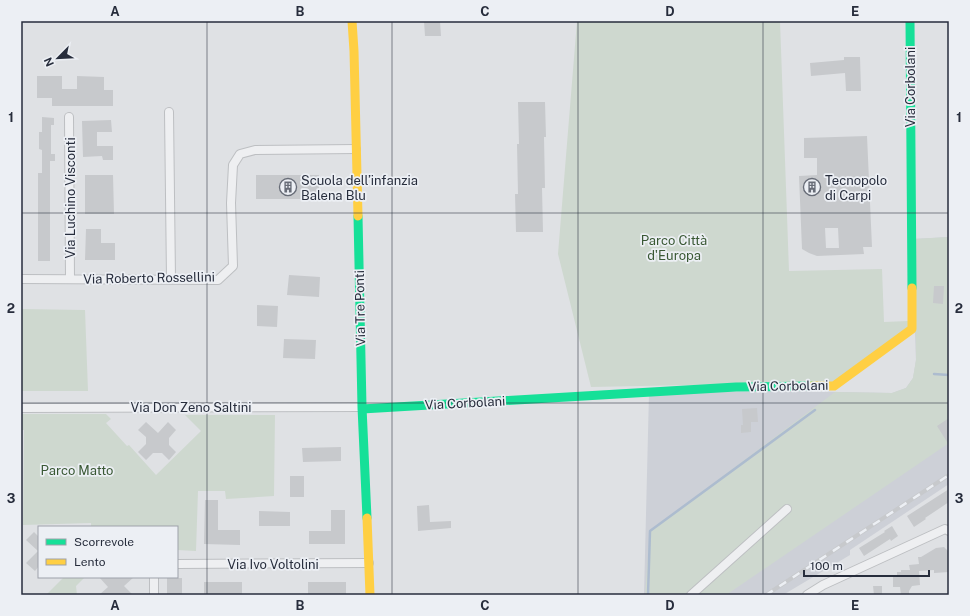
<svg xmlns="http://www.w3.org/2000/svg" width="970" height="616" font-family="'Public Sans',sans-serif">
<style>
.built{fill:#cdd0d7}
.green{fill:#ced8cf}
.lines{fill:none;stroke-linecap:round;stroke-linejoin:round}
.stream{stroke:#adbccf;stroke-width:2.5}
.building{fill:#c7c9cc;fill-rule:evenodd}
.street-casing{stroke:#bdbfc2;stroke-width:10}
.street{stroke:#eeeff1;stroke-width:8}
.fast{stroke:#16e098;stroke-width:9}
.slow{stroke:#ffcf43;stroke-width:9}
.rail-casing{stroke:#c7c9cc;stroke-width:4}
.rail{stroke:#eceff4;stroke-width:2.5;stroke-dasharray:8;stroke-linecap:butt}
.grid{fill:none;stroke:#272d3c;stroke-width:1;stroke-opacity:0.55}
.labels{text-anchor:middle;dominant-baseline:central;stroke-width:3.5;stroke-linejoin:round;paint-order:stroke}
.street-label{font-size:13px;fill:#272d3c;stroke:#eceff4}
.poi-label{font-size:13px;fill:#272d3c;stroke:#eceff4;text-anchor:start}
.park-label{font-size:13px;fill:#395834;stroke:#eceff4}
.neatline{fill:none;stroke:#272d3c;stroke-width:1.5}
.grid-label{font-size:13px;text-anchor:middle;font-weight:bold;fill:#272d3c}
</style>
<rect width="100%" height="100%" fill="#dfe1e4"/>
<path class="built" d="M949,237V484L850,550V555L783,595H644L649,393L787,391L892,393L906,388L913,378L916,360L912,239Z"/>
<path class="green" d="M577,21H780L789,271L882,269L884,322L908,321V329L835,382L591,387L558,254Z
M949,237V443L726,595H645L650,531L835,392L892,393L906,388L913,378L916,360L915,239Z
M21,309L85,310L88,391H22Z
M21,414H106L111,419L106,423L127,446L129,445L156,475L201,431L185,415H275L274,496L226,499L225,491H198L196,551L177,550V527H91V523L23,525L24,430H21Z
M64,577H85L76,586L77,595H46Z"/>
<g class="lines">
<path class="stream" d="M934,374L949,375
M648,595L650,531L815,410"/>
</g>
<path class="building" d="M424,21H440L441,36H425Z
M844,57H860L861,91H846L845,73L811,76L810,63L844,60Z
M37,76H62V89H77V76L104,77V90H113V106H52V98H37Z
M518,102H545L546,137H544L545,188H542L543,232H516L515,194H518L517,144H519Z
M42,117L54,118V125H51V154H55V161H50V261H38V173H42V150L39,149V132H42Z
M111,120L112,132H97V146H113V160H103L102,156L83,157L82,121Z
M867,136L872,247H863L864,254L817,256L809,253L802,249L799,176L817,175V158H804V138ZM825,228H838L839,248H826Z
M85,175H113L114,214H85Z
M256,175H319V199H256Z
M86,229H101V243H115V260H85Z
M289,275L320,277L319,297L287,295Z
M934,286H944L943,304L933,303Z
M257,305L278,306L277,327L257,326Z
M284,339L316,340L315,359L283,358Z
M757,408L758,422H751V432L741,433V425H743L742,409Z
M949,418V445L937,426Z
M146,422L158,433L168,422L176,430L169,438V445L176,452L169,460L162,453H153L146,460L138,452L146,444V437L138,430Z
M341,447V461L303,462L302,448Z
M290,476H304V497H290Z
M949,489V502L925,518L926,519L914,527L907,516Z
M205,500H218V530H240V545L204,544Z
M429,505L430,522L451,521V528L418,531L417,506Z
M331,510H345V544H309V531H331Z
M259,511L290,512V526H259Z
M892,526L898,536L891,541L890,539L864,556L859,548L885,532L884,531Z
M34,532L39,537V566L35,571L26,563L38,551L26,540Z
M944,547L949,552V572L934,573V570L919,571L920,585L912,586L909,591V595H901L900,587H893V576H897V572H901V570H910L909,565L919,564L918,557H921L936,548Z
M99,577H134L124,586L133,595H99L108,587Z
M167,578H182V595H167Z
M204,582H242V595H204Z
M308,582H346V595H308Z
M873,586H882V595H874Z"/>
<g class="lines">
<g class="street-casing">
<path id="street" d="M169,112L171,279
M69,117L70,279
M21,279L218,280L233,266L231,203L233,165L240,154L255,150L356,149
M21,408L362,407
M177,564L369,563
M154,595V577
M691,595L787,509
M807,595L823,585L945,529L949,531"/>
</g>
<use href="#street" class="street"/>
<path class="fast" d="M910,21L912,288
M358,216L362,407L367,518
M362,409L736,387L812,386"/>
<path class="slow" d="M352,21L354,51L358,216
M812,386H834L912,329V288
M367,518L370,595"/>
<g class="rail-casing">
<path id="rail" d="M766,595L949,475"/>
</g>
<use href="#rail" class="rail"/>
</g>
<path class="grid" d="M207,21V595M392,21V595M578,21V595M763,21V595M21,213H949M21,403H949"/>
<defs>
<g id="building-ring" transform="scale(0.9)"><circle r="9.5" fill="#eceff4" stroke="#676c77" stroke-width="1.5"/><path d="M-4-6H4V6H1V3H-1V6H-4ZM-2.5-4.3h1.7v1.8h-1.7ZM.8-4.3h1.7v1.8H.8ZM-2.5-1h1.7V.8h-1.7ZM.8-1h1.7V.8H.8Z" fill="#676c77"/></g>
</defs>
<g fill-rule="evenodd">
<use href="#building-ring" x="288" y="187"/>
<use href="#building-ring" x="812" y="187"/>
</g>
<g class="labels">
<g class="street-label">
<text transform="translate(910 87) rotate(-90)">Via Corbolani</text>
<text transform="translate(70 198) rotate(-90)">Via Luchino Visconti</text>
<text transform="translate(149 278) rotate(-1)">Via Roberto Rossellini</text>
<text transform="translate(360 308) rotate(-91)">Via Tre Ponti</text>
<text transform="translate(788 386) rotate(-1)">Via Corbolani</text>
<text transform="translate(465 403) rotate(-3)">Via Corbolani</text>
<text x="191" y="407">Via Don Zeno Saltini</text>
<text x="273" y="564">Via Ivo Voltolini</text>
</g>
<g class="poi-label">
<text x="301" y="180">Scuola dell’infanzia<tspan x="301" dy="15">Balena Blu</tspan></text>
<text x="825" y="180">Tecnopolo<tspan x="825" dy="15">di Carpi</tspan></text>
</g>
<g class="park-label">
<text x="674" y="240">Parco Città<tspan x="674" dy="15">d'Europa</tspan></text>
<text x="77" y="470">Parco Matto</text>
</g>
</g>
<rect width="970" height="616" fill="none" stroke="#eceff4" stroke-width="44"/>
<rect x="38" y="526" width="140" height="52" fill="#eceff4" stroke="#9da1aa"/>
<rect x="46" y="539" width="20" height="6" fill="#16e098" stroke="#9da1aa"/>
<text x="74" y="546" font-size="12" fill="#272d3c">Scorrevole</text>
<rect x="46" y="559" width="20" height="6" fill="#ffcf43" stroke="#9da1aa"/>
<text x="74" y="566" font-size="12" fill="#272d3c">Lento</text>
<g transform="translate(58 58) rotate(246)" stroke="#eceff4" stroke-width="3" paint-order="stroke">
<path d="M0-3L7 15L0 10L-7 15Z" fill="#272d3c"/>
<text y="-6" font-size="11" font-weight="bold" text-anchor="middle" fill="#272d3c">N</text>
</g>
<path d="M804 570v6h125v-6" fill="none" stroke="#272d3c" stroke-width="2"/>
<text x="810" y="570" font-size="12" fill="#272d3c" stroke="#eceff4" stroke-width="3" paint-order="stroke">100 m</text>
<rect x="22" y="22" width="926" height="572" class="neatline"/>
<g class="grid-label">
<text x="115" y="16">A</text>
<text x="300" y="16">B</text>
<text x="485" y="16">C</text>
<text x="670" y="16">D</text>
<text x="855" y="16">E</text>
<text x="11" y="122">1</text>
<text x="959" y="122">1</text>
<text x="11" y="313">2</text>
<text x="959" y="313">2</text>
<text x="11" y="503">3</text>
<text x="959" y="503">3</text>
<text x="115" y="610">A</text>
<text x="300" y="610">B</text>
<text x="485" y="610">C</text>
<text x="670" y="610">D</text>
<text x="855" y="610">E</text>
</g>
</svg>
